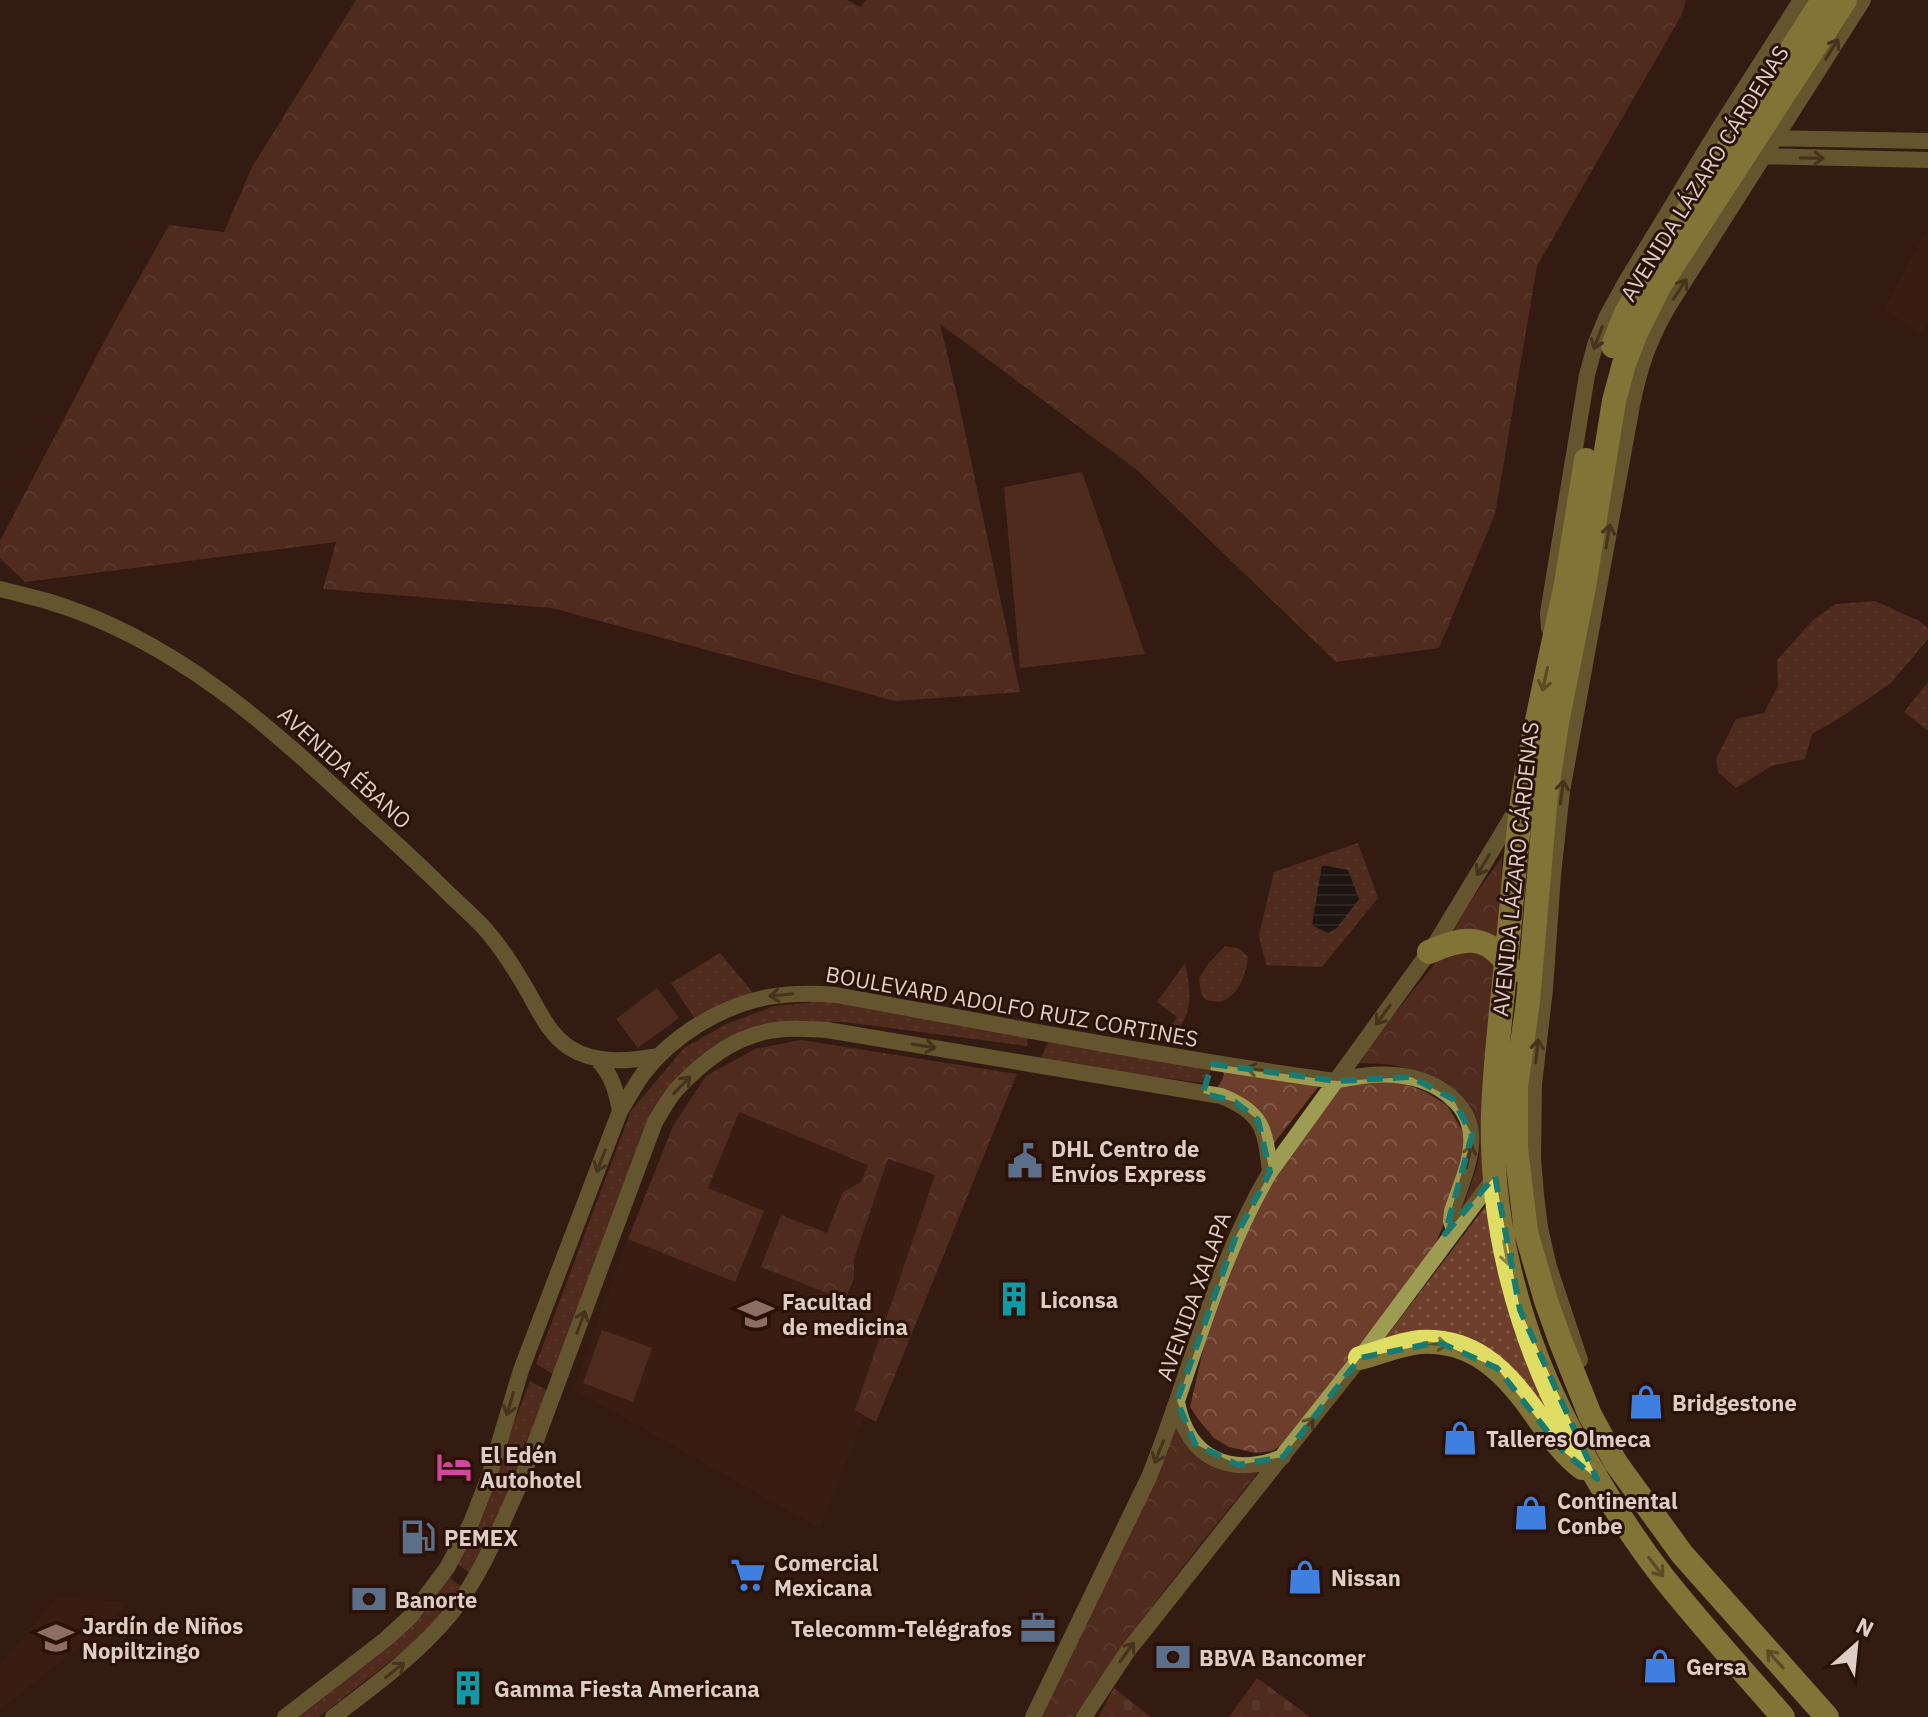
<svg xmlns="http://www.w3.org/2000/svg" width="1928" height="1717" font-family="'IBM Plex Sans',sans-serif">
<style>
.built{fill:#3f2014}
.grass{fill:url(#grass-dots)}
.forest{fill:url(#forest-crowns)}
.cemetery{fill:url(#cemetery-stones)}
.pitch{fill:#6d3e2c}
.water{fill:url(#water-rules)}
.lines{fill:none;stroke-linecap:round;stroke-linejoin:round}
.secondary{stroke:#9d9c52;stroke-width:16}
.highway{stroke:#dfdd64;stroke-width:24}
.highway-bridge{stroke:#dfdd64;stroke-width:24}
.oneway{stroke:#5e502a}
.oneway2{stroke:#8e823b}
.marked{fill:none;stroke:#197a72;stroke-width:6;stroke-dasharray:16 10;stroke-linejoin:round}
.labels{text-anchor:middle;dominant-baseline:central;stroke-width:6;stroke-linejoin:round;paint-order:stroke}
.street-label{font-size:22px;fill:#decdc7;stroke:#2a1209}
.poi-label{font-size:22px;font-weight:bold;fill:#decdc7;stroke:#2a1209;text-anchor:start}
</style>
<defs>
<pattern id="grass-dots" width="8" height="8" patternUnits="userSpaceOnUse" patternTransform="scale(2)"><rect width="8" height="8" fill="#6d3e2c"/><path d="M2 2h.1M6 6h.1" fill="none" stroke="#815949" stroke-width="1.8" stroke-linecap="round"/></pattern>
<pattern id="forest-crowns" width="20" height="18" patternUnits="userSpaceOnUse" patternTransform="scale(2)"><rect width="20" height="18" fill="#6d3e2c"/><path d="M2 6a3 3 0 1 1 6 0M12 15a3 3 0 1 1 6 0" fill="none" stroke="#815949"/></pattern>
<pattern id="cemetery-stones" width="16" height="16" patternUnits="userSpaceOnUse" patternTransform="scale(2)"><rect width="16" height="16" fill="#6d3e2c"/><path d="M2 7V4a2 2 0 0 1 4 0v3zM10 15v-3a2 2 0 0 1 4 0v3z" fill="#815949"/></pattern>
<pattern id="water-rules" width="6" height="5" patternUnits="userSpaceOnUse" patternTransform="scale(2)"><rect width="6" height="5" fill="#001012"/><path d="M0 2.5h6" fill="none" stroke="#253233"/></pattern>
</defs>
<rect width="100%" height="100%" fill="#341c12"/>
<path class="built" d="M1928,229V324L1921,334L1884,309Z
M809,1043L1017,1074L859,1429L819,1528L574,1389L628,1239L680,1108L722,1070Z
M57,1598L126,1602L122,1611L0,1710V1665Z"/>
<path class="grass" d="M1875,601L1919,621L1928,628V639L1891,683L1843,716L1812,734L1805,759L1771,766L1736,788L1718,772L1716,759L1736,719L1764,713L1778,686L1777,660L1814,619L1836,604Z
M1928,682V731L1904,712Z
M1358,843L1378,898L1322,967L1266,965L1259,935L1274,872Z
M1225,946L1240,949L1248,957C1246,973 1239,998 1219,1002C1218,1002 1208,1001 1206,1000L1201,994L1199,978L1208,964Z
M720,953L755,995L695,1019L671,983Z
M1185,963C1191,992 1194,1014 1172,1036L1169,1029L1177,1017L1157,1002Z
M824,1001L1028,1034L1027,1046L844,1022H775L724,1042L651,1119L556,1376L536,1364L631,1111L684,1048L726,1024L775,1006Z
M1048,1042L1210,1068C1210,1075 1208,1080 1202,1083L1073,1065L1041,1058Z
M1488,1203L1556,1427L1504,1367L1382,1342Z
M530,1381L550,1392L500,1524L470,1573L454,1562L478,1516Z
M448,1576L465,1590L419,1639L319,1717H293Z"/>
<path class="forest" d="M356,0H847L861,7L866,0H1686L1681,16L1537,266L1495,514L1439,648L1336,662L1136,469L940,324L958,399L1020,692L895,701L552,608L323,589L336,542L25,582L0,558V541L112,327L169,225L224,232L252,167Z
M1502,857L1501,943L1449,932Z
M1471,949L1504,966L1495,1164L1459,1215C1465,1198 1474,1180 1478,1162C1490,1107 1440,1075 1393,1065C1381,1063 1368,1064 1355,1063L1445,951Z
M801,1040L1017,1074L876,1422L855,1410L935,1175L888,1159L854,1259V1278L845,1300L761,1267L781,1215L827,1233L843,1192L861,1182L868,1165L739,1112L708,1188L764,1211L735,1282L628,1239L673,1126L706,1076L755,1049Z
M1223,1068L1319,1086L1274,1143L1215,1089C1222,1082 1225,1078 1223,1068Z
M1396,1081L1424,1091L1447,1105L1462,1130L1467,1159L1458,1189L1431,1255L1290,1441L1272,1451L1256,1453L1229,1447L1214,1438L1198,1419L1190,1407L1208,1328L1264,1185L1338,1083Z
M1176,1427L1186,1440L1260,1470C1195,1550 1131,1631 1074,1717H1038Z"/>
<path class="cemetery" d="M1257,1678L1310,1717H1229Z
M1114,1688L1151,1717H1098Z"/>
<path class="pitch" d="M1082,472L1145,654L1020,668L1004,487Z
M657,988L679,1018L638,1048L616,1019Z
M602,1330L652,1348L633,1402L583,1383Z"/>
<path class="water" d="M1322,865L1348,870L1359,899L1337,928L1328,933L1312,925Z"/>
<g class="lines">
<path class="secondary" d="M1770,138L1928,141
M1756,156L1928,160
M0,589C16,593 32,597 47,601C177,640 270,727 367,817C396,843 424,869 451,896C463,907 475,918 486,930C499,945 511,963 521,980C536,1003 546,1033 570,1048C597,1065 630,1061 659,1056
M1552,633L1549,628L1548,613L1587,375L1596,342L1607,316L1624,285L1718,130L1801,0
M597,1059C612,1075 616,1090 620,1111
M1580,1360L1549,1267L1540,1228L1536,1195L1533,1159L1534,1084L1545,989L1553,875L1562,791L1632,405C1640,366 1648,342 1668,307L1863,0
M1177,1402C1188,1460 1231,1477 1283,1457
M285,1717L386,1639L410,1617L447,1568L471,1523L489,1477L521,1370L620,1111C628,1098 635,1085 643,1074C673,1035 721,1006 768,997C791,993 813,993 836,995C995,1024 1154,1055 1314,1078C1322,1079 1330,1081 1338,1080C1346,1079 1354,1077 1362,1076C1394,1072 1427,1075 1453,1099C1488,1131 1464,1174 1452,1211L1451,1221L1454,1231
M333,1717C374,1686 415,1656 449,1616C480,1578 499,1530 519,1486L655,1122C662,1111 668,1099 676,1090C699,1065 730,1039 765,1032C785,1027 806,1029 827,1030L1221,1096C1264,1113 1265,1130 1270,1172
M1033,1717L1149,1477C1190,1376 1214,1266 1270,1172L1437,941L1518,807
M1084,1717L1127,1652L1360,1358L1497,1174"/>
<path class="highway" d="M1566,584C1551,654 1535,724 1523,795C1516,843 1513,893 1508,941C1503,998 1495,1056 1493,1113C1490,1223 1519,1335 1571,1432C1598,1483 1628,1532 1663,1577C1701,1625 1743,1671 1783,1717
M1584,587L1557,723L1546,795L1528,1001L1516,1087V1148L1526,1232L1546,1301L1560,1340L1590,1415L1616,1463L1682,1554L1827,1717
M1429,952C1465,936 1489,933 1512,971
M1360,1358C1379,1353 1400,1344 1420,1342C1471,1339 1503,1369 1531,1408C1546,1429 1561,1452 1582,1468"/>
<path class="highway-bridge" d="M1665,247L1823,0
M1613,346L1626,313L1646,279
M1566,584L1586,460
M1584,587L1614,401L1624,364L1636,333L1660,285L1845,0"/>
</g>
<defs><path id="oneway-shaft" d="M-6 0H5M1.5-3L5.5 0L1.5 3" fill="none" stroke-width="1.6" stroke-linecap="round" stroke-linejoin="round" transform="scale(2)"/></defs>
<g class="oneway">
<use href="#oneway-shaft" transform="translate(1832 49) rotate(-58)"/>
<use href="#oneway-shaft" transform="translate(1812 158) rotate(1)"/>
<use href="#oneway-shaft" transform="translate(1680 289) rotate(-57)"/>
<use href="#oneway-shaft" transform="translate(1598 338) rotate(110)"/>
<use href="#oneway-shaft" transform="translate(1608 536) rotate(-80)"/>
<use href="#oneway-shaft" transform="translate(1562 792) rotate(-82)"/>
<use href="#oneway-shaft" transform="translate(1483 865) rotate(121)"/>
<use href="#oneway-shaft" transform="translate(781 995) rotate(174)"/>
<use href="#oneway-shaft" transform="translate(1383 1015) rotate(126)"/>
<use href="#oneway-shaft" transform="translate(924 1046) rotate(9)"/>
<use href="#oneway-shaft" transform="translate(1537 1051) rotate(-84)"/>
<use href="#oneway-shaft" transform="translate(1258 1070) rotate(-172)"/>
<use href="#oneway-shaft" transform="translate(682 1085) rotate(-46)"/>
<use href="#oneway-shaft" transform="translate(1469 1156) rotate(-77)"/>
<use href="#oneway-shaft" transform="translate(601 1161) rotate(111)"/>
<use href="#oneway-shaft" transform="translate(581 1322) rotate(-70)"/>
<use href="#oneway-shaft" transform="translate(510 1404) rotate(106)"/>
<use href="#oneway-shaft" transform="translate(1306 1427) rotate(-52)"/>
<use href="#oneway-shaft" transform="translate(1159 1452) rotate(112)"/>
<use href="#oneway-shaft" transform="translate(1127 1652) rotate(-54)"/>
<use href="#oneway-shaft" transform="translate(395 1670) rotate(-38)"/>
</g>
<g class="oneway2">
<use href="#oneway-shaft" transform="translate(1545 679) rotate(102)"/>
<use href="#oneway-shaft" transform="translate(1506 1253) rotate(79)"/>
<use href="#oneway-shaft" transform="translate(1436 1344) rotate(5)"/>
<use href="#oneway-shaft" transform="translate(1656 1567) rotate(53)"/>
<use href="#oneway-shaft" transform="translate(1775 1659) rotate(-132)"/>
</g>
<path d="M0 0H1928V1717H0ZM1212,1064L1336,1081L1411,1077L1453,1099L1472,1135L1445,1234L1495,1176L1520,1310L1597,1479L1563,1451L1497,1368L1438,1342L1360,1358L1283,1457L1238,1465L1195,1444L1177,1401L1236,1236L1270,1172L1258,1120L1235,1102L1203,1093Z" fill="#341c12" fill-opacity=".55" fill-rule="evenodd"/>
<path class="marked" d="M1212,1064L1336,1081L1411,1077L1453,1099L1472,1135L1445,1234L1495,1176L1520,1310L1597,1479L1563,1451L1497,1368L1438,1342L1360,1358L1283,1457L1238,1465L1195,1444L1177,1401L1236,1236L1270,1172L1258,1120L1235,1102L1203,1093Z"/>
<defs>
<g id="civic-bare" transform="scale(2.76)"><path d="M-.6-6.5H3V-4.5H.6V-3L4-1V1h2V6H-6V1h2V-1L-.6-3ZM-1.2 2.5V6h2.4V2.5Z" fill="#5c6f8a" stroke="#2a1209" stroke-width="2.5" paint-order="stroke"/></g>
<g id="building-bare" transform="scale(2.76)"><path d="M-4-6H4V6H1V3H-1V6H-4ZM-2.5-4.3h1.7v1.8h-1.7ZM.8-4.3h1.7v1.8H.8ZM-2.5-1h1.7V.8h-1.7ZM.8-1h1.7V.8H.8Z" fill="#0f9aa8" stroke="#2a1209" stroke-width="2.5" paint-order="stroke"/></g>
<g id="university-bare" transform="scale(2.76)"><path d="M0-5L7-2L0 1L-7-2ZM-4 1L0 2.5L4 1V4Q0 6-4 4Z" fill="#8d6e63" stroke="#2a1209" stroke-width="2.5" paint-order="stroke"/></g>
<g id="shop-bare" transform="scale(2.76)"><path d="M-5-2.5h2.3a2.7 3.5 0 0 1 5.4 0H5L5.5 6h-11ZM-1.5-2.5h3a1.5 2.3 0 0 0-3 0Z" fill="#3f7fe0" stroke="#2a1209" stroke-width="2.5" paint-order="stroke"/></g>
<g id="hotel-bare" transform="scale(2.76)"><path d="M-6-4.5h1.5V1H6V5H4.5V3h-9V5H-6ZM-4 0a1.8 1.8 0 1 1 3.6 0ZM.5 0V-2.5h3Q6-2.5 6 0Z" fill="#d1479c" stroke="#2a1209" stroke-width="2.5" paint-order="stroke"/></g>
<g id="fuel-bare" transform="scale(2.76)"><path d="M-5.5-6h7V0h2V4h1.3V-2.5L3-4.5l.8-.8L6-3V5H2.5V1h-1V6h-7ZM-4.2-4.7v3.2H.2V-4.7Z" fill="#5c6f8a" stroke="#2a1209" stroke-width="2.5" paint-order="stroke"/></g>
<g id="supermarket-bare" transform="scale(2.76)"><path d="M-6-5.5h2.5l.6 2H6L4.5 2H-2.5L-4.4-4H-6ZM-1.5 3.2a1.3 1.3 0 1 0 .1 0ZM3 3.2a1.3 1.3 0 1 0 .1 0Z" fill="#3f7fe0" stroke="#2a1209" stroke-width="2.5" paint-order="stroke"/></g>
<g id="bank-bare" transform="scale(2.76)"><path d="M-6-4H6V4H-6ZM0-2.3a2.3 2.3 0 1 0 0 4.6a2.3 2.3 0 1 0 0-4.6Z" fill="#5c6f8a" stroke="#2a1209" stroke-width="2.5" paint-order="stroke"/></g>
<g id="office-bare" transform="scale(2.76)"><path d="M-6-3h4V-5.5h4V-3h4V5H-6ZM-1-4.5V-3h2v-1.5ZM-6 0V1H6V0Z" fill="#5c6f8a" stroke="#2a1209" stroke-width="2.5" paint-order="stroke"/></g>
<g id="school-bare" transform="scale(2.76)"><path d="M0-5L7-2L0 1L-7-2ZM-4 1L0 2.5L4 1V4Q0 6-4 4Z" fill="#8d6e63" stroke="#2a1209" stroke-width="2.5" paint-order="stroke"/></g>
</defs>
<g fill-rule="evenodd">
<use href="#civic-bare" x="1025" y="1161"/>
<use href="#building-bare" x="1014" y="1299"/>
<use href="#university-bare" x="756" y="1314"/>
<use href="#shop-bare" x="1646" y="1402"/>
<use href="#shop-bare" x="1460" y="1438"/>
<use href="#hotel-bare" x="454" y="1467"/>
<use href="#shop-bare" x="1531" y="1513"/>
<use href="#fuel-bare" x="418" y="1537"/>
<use href="#supermarket-bare" x="748" y="1575"/>
<use href="#shop-bare" x="1305" y="1577"/>
<use href="#bank-bare" x="369" y="1599"/>
<use href="#office-bare" x="1038" y="1628"/>
<use href="#school-bare" x="56" y="1638"/>
<use href="#bank-bare" x="1173" y="1657"/>
<use href="#shop-bare" x="1660" y="1666"/>
<use href="#building-bare" x="468" y="1688"/>
</g>
<g class="labels">
<g class="street-label">
<text transform="translate(1704 173) rotate(-58)">AVENIDA LÁZARO CÁRDENAS</text>
<text transform="translate(345 767) rotate(42)">AVENIDA ÉBANO</text>
<text transform="translate(1515 869) rotate(-84)">AVENIDA LÁZARO CÁRDENAS</text>
<text transform="translate(1012 1006) rotate(10)">BOULEVARD ADOLFO RUIZ CORTINES</text>
<text transform="translate(1193 1296) rotate(-70)">AVENIDA XALAPA</text>
</g>
<g class="poi-label">
<text x="1051" y="1148">DHL Centro de<tspan x="1051" dy="25">Envíos Express</tspan></text>
<text x="1040" y="1299">Liconsa</text>
<text x="782" y="1301">Facultad<tspan x="782" dy="25">de medicina</tspan></text>
<text x="1672" y="1402">Bridgestone</text>
<text x="1486" y="1438">Talleres Olmeca</text>
<text x="480" y="1454">El Edén<tspan x="480" dy="25">Autohotel</tspan></text>
<text x="1557" y="1500">Continental<tspan x="1557" dy="25">Conbe</tspan></text>
<text x="444" y="1537">PEMEX</text>
<text x="774" y="1562">Comercial<tspan x="774" dy="25">Mexicana</tspan></text>
<text x="1331" y="1577">Nissan</text>
<text x="395" y="1599">Banorte</text>
<text x="82" y="1625">Jardín de Niños<tspan x="82" dy="25">Nopiltzingo</tspan></text>
<text x="1012" y="1628" text-anchor="end">Telecomm-Telégrafos</text>
<text x="1199" y="1657">BBVA Bancomer</text>
<text x="1686" y="1666">Gersa</text>
<text x="494" y="1688">Gamma Fiesta Americana</text>
</g>
</g>
<g transform="translate(1856 1645) rotate(27)" stroke="#2a1209" stroke-width="6" paint-order="stroke">
<path d="M0-6L14 30L0 20L-14 30Z" fill="#decdc7"/>
<text y="-12" font-size="22" font-weight="bold" text-anchor="middle" fill="#decdc7">N</text>
</g>
</svg>
